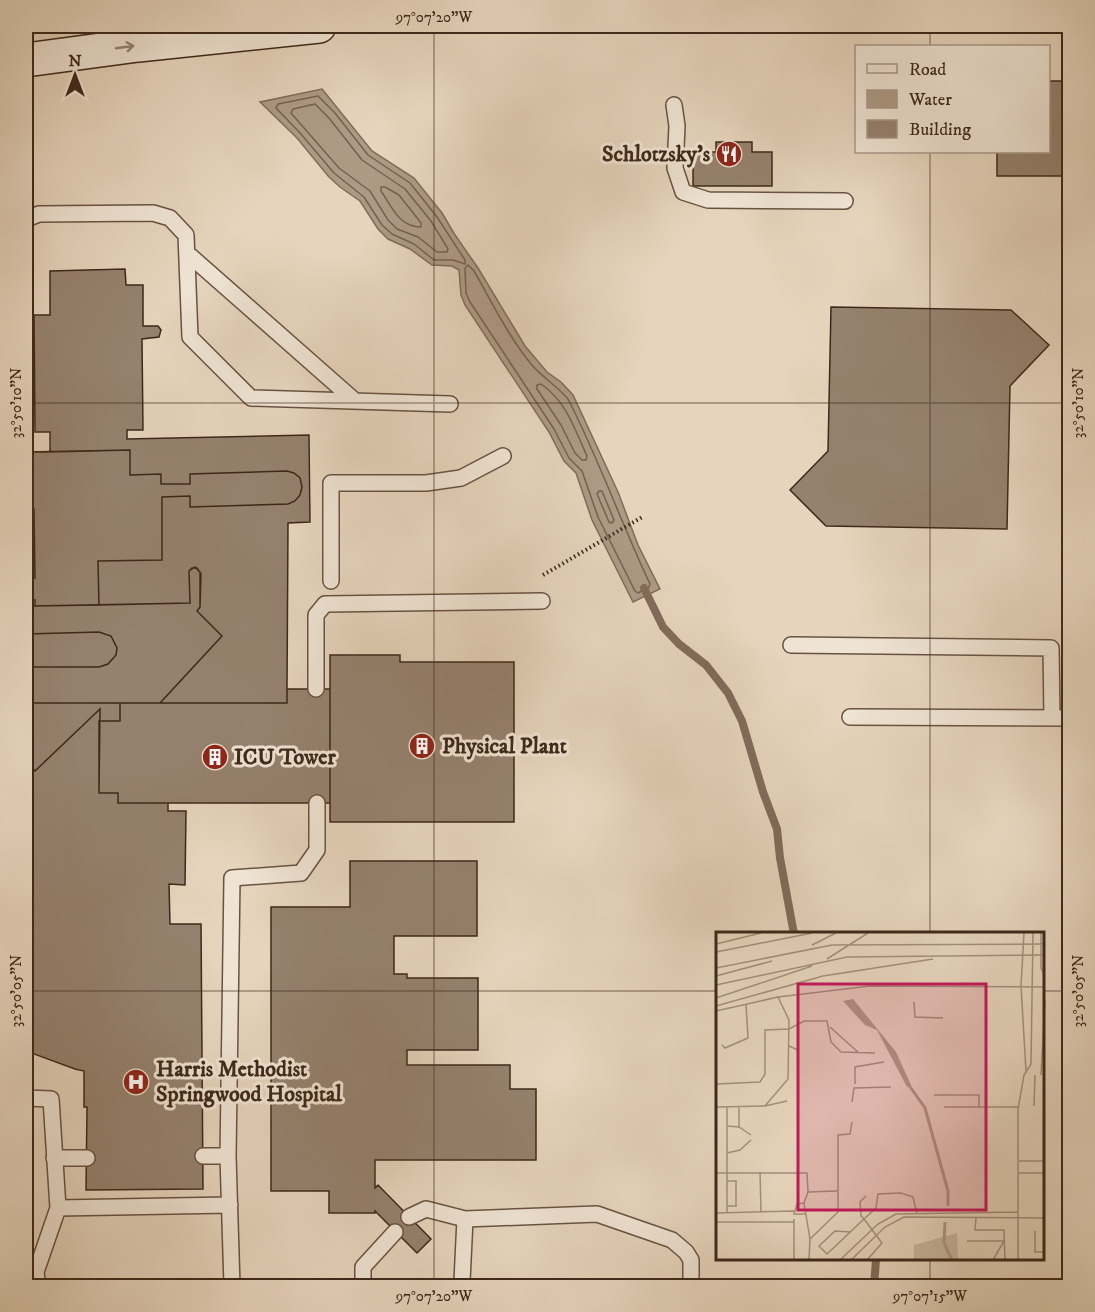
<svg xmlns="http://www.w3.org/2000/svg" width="1095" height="1312" font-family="'IM FELL DW Pica',serif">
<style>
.water{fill:#ad9a85;stroke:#816c5a;stroke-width:1.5}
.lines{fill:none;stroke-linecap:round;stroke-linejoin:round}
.shore{stroke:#766150;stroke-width:1.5}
.stream{stroke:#816c5a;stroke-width:8}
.building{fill:#95816e;stroke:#3e281a;stroke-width:1.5}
.lane-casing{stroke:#685342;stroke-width:18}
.secondary-casing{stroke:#3e281a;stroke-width:36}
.path{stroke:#3e281a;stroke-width:4;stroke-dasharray:1.5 3;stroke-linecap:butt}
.lane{stroke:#efe3d3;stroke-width:15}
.secondary{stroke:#efe3d3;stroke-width:33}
.oneway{stroke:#968676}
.ticks{fill:none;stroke:#3e281a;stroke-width:1.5;stroke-opacity:0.45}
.labels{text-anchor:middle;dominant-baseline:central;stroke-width:6;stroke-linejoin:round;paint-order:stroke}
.poi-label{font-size:22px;font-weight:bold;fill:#3e281a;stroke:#efe3d3;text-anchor:start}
.inset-river{fill:none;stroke:#ad9a85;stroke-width:3}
.inset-road{fill:none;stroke:#a38f7b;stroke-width:1.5}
.view{fill:#c2185b;fill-opacity:0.15;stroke:#c2185b;stroke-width:3}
.inset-edge{fill:none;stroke:#3e281a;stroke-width:3}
.neatline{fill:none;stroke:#3e281a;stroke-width:2}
.ticks-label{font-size:15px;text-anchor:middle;fill:#3e281a}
</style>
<rect width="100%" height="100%" fill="#e6d4bc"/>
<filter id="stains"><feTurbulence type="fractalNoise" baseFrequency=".00333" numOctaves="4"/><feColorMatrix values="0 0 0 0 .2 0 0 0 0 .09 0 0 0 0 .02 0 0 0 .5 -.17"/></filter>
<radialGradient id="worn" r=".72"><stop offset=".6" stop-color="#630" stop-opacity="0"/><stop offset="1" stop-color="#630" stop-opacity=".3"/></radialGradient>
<path class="water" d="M322,89L372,151L414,178L442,213L455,235L478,268L525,346L547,372L561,382L573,395L618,492L638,545L660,589L633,602L592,520L576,473L564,461L549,432L465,305L461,295L459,270L452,266L432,265L410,249L388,239L378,229L360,201L340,187L329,177L297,138L260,102Z"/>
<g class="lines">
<path class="shore" d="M318,96L335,113L368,155L410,183L437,217L465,260V264L453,260H434L414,244L392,234L382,225L364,197L334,173L301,134L276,108L278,104Z
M315,104L329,118L362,160L405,189L431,221L448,249L447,252H437L418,237L397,229L388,220L370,191L339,168L291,113L293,109Z
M381,187H385L399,195L421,223V227C399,227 392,207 381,191Z
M468,265L474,271C492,302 508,336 531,364C542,377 557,386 568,399C599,459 621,523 650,584L649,587L638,593L635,591L598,517L582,471L569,458L554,429L470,302L466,293L465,268Z
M537,385L541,384C567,402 574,428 587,456L586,460H582L575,453L561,425L537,389Z
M599,491H602L614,520L612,523L609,522L597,494Z"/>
<path class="stream" d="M644,588L663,627L679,644L706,665L728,693L742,721L763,792L777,829L780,858L794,934
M874,1286L876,1260"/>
</g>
<path class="building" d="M1048,81H1070V176H997V152H1048Z
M716,142H752V152H772V186H693V152H716Z
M125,269L126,285H143V326H158L161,330L159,337L142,339L143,430H127V439L309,435L310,522L288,523L287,689H330V655H400V662H514V822H330V803H168V811H186L185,885L169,884L170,924H201L203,1189L86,1190L87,1107H84V1071L75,1069L34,1054L29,1047L26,1035V703H160L222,636L197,611L200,607V572L195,567L189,571L190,603L99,605L98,561L162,560V497L190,496V507L288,504L295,501L300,495L302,487L300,478L294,473L287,471L190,474V484H161V474L130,475V450L50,452V432H35L34,315H50V271Z
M831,307L1011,310L1049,345L1010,386L1007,529L826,526L790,490L828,451Z
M130,450V475L161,474V484H190V474L287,471L294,473L300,478L302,487L300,495L295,501L288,504L190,507V496L162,497V560L98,561L99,605L35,606V600H26V578H35L34,509H26V452Z
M26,509H34L35,578H26Z
M192,568H197L201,574L200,607L197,611L222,636L160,703H26V613L33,606L190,603L189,571Z
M99,632L111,636L117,648L116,655L108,664L99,667H26V634Z
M99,632L111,636L117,648L116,655L108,664L99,667H26V634Z
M330,655H400V662H514V822H330Z
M287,689H330V803H118V793H99V721H120V703H287Z
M100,709L99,793H118V803H168V811H186L185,885L169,884L170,924H201L203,1189L86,1190L87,1107H84V1071L75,1069L34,1054L29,1047L26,1035V761L35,771Z
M350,861H477V936H394V974H407V978H478V1050H407V1065H510V1089H536V1160H375V1188L378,1185L431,1239L417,1253L375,1211V1213H329V1191H271V907H350Z"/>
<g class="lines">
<g class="lane-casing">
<path id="lane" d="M674,105L677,126L675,168L683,192L708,200L845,201
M26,219L39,214L153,213L170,218L186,235L190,337L251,398L450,404
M187,253L355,401
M331,581V483H426L461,478L503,456
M791,645L1051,648L1052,718
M316,689V615L325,604L542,601
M850,717L1070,718
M26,1098L51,1099L58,1208
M203,1156H228
M54,1158H87
M409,1217L426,1209L465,1219
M26,1272H36L38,1286
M36,1272L58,1208L230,1205
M232,1286L228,1156L232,878L301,873L317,850V803
M363,1286V1267L395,1232
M459,1286L462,1281L465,1219L597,1214L672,1240L686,1252L691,1260V1286"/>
</g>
<g class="secondary-casing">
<path id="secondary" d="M26,60L138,45L319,26"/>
</g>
<path class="path" d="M543,575L644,516"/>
<use href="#lane" class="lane"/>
<use href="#secondary" class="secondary"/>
</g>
<defs><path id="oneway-shaft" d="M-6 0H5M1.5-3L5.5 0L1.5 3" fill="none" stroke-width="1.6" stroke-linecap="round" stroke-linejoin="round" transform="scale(1.5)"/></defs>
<use class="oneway" href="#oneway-shaft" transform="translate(125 47) rotate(-8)"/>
<path class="ticks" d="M434,26V1286M930,26V46M930,152V934M26,403H1070M26,991H717M1042,991H1070M930,1260V1286"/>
<defs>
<g id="restaurant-disc" transform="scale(1.35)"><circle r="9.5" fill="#8f2418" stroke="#efe3d3"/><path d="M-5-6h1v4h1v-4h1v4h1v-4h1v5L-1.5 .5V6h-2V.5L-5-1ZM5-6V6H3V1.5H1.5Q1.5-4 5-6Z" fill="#fff"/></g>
<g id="building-disc" transform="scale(1.35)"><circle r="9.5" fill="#8f2418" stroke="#efe3d3"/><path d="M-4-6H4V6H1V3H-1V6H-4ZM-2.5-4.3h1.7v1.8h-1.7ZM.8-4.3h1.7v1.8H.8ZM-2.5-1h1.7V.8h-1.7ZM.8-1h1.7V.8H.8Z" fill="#fff"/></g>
<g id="hospital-disc" transform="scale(1.35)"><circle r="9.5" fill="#8f2418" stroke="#efe3d3"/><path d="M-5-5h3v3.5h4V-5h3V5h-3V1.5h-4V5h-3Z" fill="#fff"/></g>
</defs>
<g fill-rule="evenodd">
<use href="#restaurant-disc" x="729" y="154"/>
<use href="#building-disc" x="422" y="746"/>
<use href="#building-disc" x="215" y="757"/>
<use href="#hospital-disc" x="136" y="1082"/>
</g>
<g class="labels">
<g class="poi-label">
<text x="710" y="154" text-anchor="end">Schlotzsky's</text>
<text x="442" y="746">Physical Plant</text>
<text x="234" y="757">ICU Tower</text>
<text x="156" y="1069">Harris Methodist<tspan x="156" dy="25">Springwood Hospital</tspan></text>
</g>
</g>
<g transform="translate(716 932)">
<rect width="328" height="328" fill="#e6d4bc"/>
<path d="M241,301L242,328H198V313Z" fill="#c9b7a0"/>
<path d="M137,67L180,120L195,153L191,155L161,98L149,93L127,69Z" fill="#ad9a85"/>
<path class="inset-river" d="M192,152L209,176L232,259V274M229,290L228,311L236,328"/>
<path class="inset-road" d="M308,1L305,54L310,139M325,1V36L329,45M0,12L45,1M96,13L120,1M0,20L96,1M111,27L152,1M0,36L116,13L329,12M0,44L56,29M0,53L131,25L329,23M0,66L96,34M198,70L199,85L227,86M0,74L107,44L217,27M0,79L62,65L154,54L329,55M114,95L143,121M6,113L9,116L32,106L30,72M73,114L82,118V139M325,143L329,68M0,152L44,150L49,142V98L73,97L88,89H111L115,110L125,120L159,121M139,152V135L168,130M218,163H263V175M136,170L138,156L175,155M49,174L71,169M318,174L319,143M0,175L49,174L72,147L73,88L62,65M11,175V280M23,175V195M228,175H302M11,194L23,195L35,203M11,221L24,218L35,208M303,229H329M44,240L45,280M0,241H91L92,260M303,241H329M11,249H20V274H11M88,271L92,260L121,259M0,281L78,279M89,282H78L81,272L88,271L94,307M260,286L259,298H288L289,328M78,287V328M0,290H78M319,299V320H329M135,300L119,299L103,314L111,322L148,287L145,284L144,270L150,264M251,309H288M93,328L94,307L122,280V203L134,202L136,190M124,328L162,292L180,282L302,280M135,328L169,295L188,285L329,286M151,328L166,311L148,287L160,276L162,262L185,261L197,265L201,282M277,328L288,309M302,328V177L308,143L315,132L317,1"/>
<path class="view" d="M82,52H270V278H82Z"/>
<rect width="328" height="328" class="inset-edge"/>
</g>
<rect width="1095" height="1312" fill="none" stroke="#e6d4bc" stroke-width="66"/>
<rect x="855" y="45" width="195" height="108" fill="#efe3d3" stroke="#a89889" stroke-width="1.5"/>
<rect x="867" y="64" width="30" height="9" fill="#efe3d3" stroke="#a89889" stroke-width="1.5"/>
<text x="909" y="75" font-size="18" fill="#3e281a">Road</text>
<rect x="867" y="90" width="30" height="18" fill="#ad9a85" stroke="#a89889" stroke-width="1.5"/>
<text x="909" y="105" font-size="18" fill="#3e281a">Water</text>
<rect x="867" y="120" width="30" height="18" fill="#95816e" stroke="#a89889" stroke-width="1.5"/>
<text x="909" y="135" font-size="18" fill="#3e281a">Building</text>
<g transform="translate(75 75)" stroke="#efe3d3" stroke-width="4.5" paint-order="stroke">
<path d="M0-4.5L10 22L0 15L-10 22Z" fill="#3e281a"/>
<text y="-9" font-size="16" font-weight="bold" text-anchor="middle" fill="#3e281a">N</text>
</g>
<rect x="33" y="33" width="1029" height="1246" class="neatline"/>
<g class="ticks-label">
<text x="434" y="22">97°07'20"W</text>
<text transform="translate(16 403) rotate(-90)" y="5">32°50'10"N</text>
<text transform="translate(1078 403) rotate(-90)" y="5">32°50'10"N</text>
<text transform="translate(16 991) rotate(-90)" y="5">32°50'05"N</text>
<text transform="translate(1078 991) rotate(-90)" y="5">32°50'05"N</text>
<text x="434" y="1301">97°07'20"W</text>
<text x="930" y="1301">97°07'15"W</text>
</g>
<rect width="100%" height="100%" filter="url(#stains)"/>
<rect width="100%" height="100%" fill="url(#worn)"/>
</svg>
